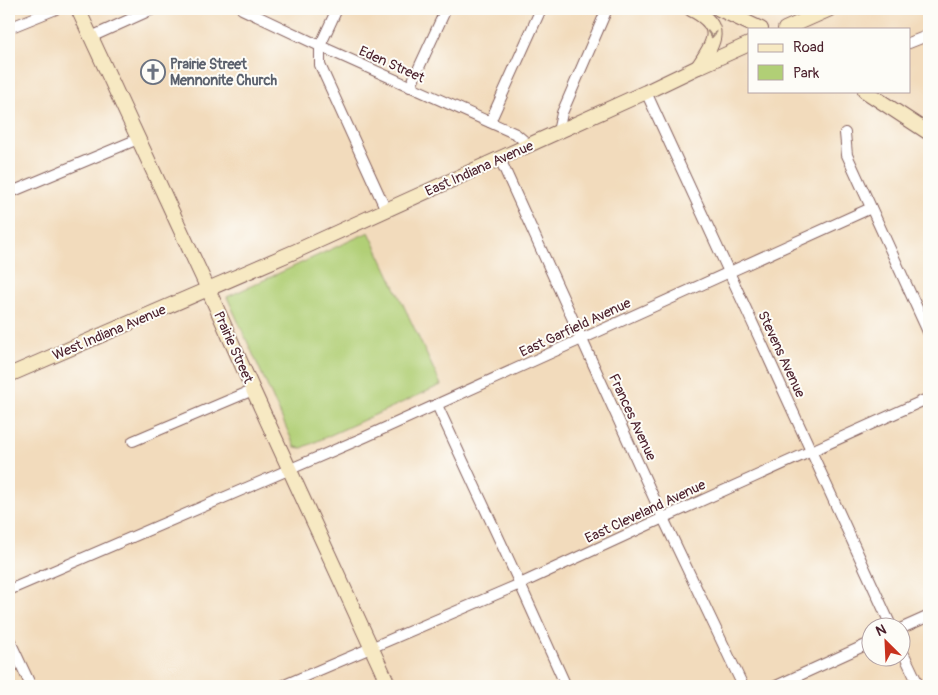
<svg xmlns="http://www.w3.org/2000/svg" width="938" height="695" font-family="Pangolin,sans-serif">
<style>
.green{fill:#b1cf76;stroke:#7e7750}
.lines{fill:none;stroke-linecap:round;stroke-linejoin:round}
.street-casing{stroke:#85615e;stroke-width:12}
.secondary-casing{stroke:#85615e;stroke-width:16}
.street{stroke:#fff;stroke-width:10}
.secondary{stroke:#f7e9c3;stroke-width:14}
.oneway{stroke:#a08477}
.labels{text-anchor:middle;stroke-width:4;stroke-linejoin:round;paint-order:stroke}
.worship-label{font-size:14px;font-weight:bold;fill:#5b616d;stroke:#fdfcf7;text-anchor:start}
.street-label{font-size:14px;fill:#4a1f2b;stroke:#fdfcf7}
</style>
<rect width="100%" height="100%" fill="#fdfcf7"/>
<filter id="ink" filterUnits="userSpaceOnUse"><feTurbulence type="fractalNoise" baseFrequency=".02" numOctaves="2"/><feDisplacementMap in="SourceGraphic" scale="10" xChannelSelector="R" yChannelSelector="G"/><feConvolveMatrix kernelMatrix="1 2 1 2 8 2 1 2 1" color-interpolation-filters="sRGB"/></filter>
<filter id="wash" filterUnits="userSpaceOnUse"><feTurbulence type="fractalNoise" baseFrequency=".0096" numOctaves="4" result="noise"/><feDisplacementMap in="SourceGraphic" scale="20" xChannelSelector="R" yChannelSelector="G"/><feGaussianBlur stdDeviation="1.12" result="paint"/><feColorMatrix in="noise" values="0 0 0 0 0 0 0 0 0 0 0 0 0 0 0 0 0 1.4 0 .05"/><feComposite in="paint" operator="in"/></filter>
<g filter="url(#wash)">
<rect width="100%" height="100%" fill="#f2dbbc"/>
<polygon class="green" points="369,232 441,385 302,448 295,447 227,297"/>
</g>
<g filter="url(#ink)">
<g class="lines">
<defs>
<g id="street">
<polyline points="242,9 320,46 516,134 529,145"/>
<polyline points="337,9 320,46 320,65 386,210"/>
<polyline points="9,28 56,9"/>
<polyline points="91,37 153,9"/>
<polyline points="909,43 929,35"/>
<polyline points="410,87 446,9"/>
<path d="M 646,92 C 728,271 811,448 892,628"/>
<polyline points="490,122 541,9"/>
<polyline points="558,132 562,113 607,9"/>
<polyline points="845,133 847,155 929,334"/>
<polyline points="500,159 663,518 743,686"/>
<polyline points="9,193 138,139"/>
<polyline points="437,405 520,584 566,686"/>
<polyline points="133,441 253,390"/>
<polyline points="9,590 365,437 871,208"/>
<polyline points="900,629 929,616"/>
<polyline points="9,639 31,686"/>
<polyline points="900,646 919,686"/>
<polyline points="282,686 520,584 663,518 929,398"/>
<polyline points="776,686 870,643"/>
</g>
<g id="secondary">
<polyline points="78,9 208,289 253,390 389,686"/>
<path d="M 691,9 C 725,26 715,41 698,67"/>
<polyline points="719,9 761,29"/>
<polyline points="785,29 830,9"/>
<polyline points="865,91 929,133"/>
<polyline points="9,375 296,251 529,145 646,92 698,67 749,44"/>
</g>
</defs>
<use href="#street" class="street-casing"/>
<use href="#secondary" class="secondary-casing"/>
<use href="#street" class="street"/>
<use href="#secondary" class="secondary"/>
</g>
<defs><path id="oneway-chevron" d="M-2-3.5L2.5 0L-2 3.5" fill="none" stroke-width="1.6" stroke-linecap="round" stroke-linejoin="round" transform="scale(1.25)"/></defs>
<use class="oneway" href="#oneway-chevron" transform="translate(712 34) rotate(93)"/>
</g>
<defs>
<symbol id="church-ring" viewBox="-11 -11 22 22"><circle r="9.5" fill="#fdfcf7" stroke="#6b7280" stroke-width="1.5"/><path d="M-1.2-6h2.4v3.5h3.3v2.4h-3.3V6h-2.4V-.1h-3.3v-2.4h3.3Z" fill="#6b7280"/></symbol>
</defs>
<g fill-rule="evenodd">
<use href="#church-ring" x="139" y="58" width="28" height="28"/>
</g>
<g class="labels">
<g class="worship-label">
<text x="170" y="69">Prairie Street<tspan x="170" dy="16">Mennonite Church</tspan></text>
</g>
<g class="street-label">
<text transform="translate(392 64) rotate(24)" y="5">Eden Street</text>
<text transform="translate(479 168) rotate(-24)" y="5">East Indiana Avenue</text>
<text transform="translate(575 327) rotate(-25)" y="5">East Garfield Avenue</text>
<text transform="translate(109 332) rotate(-23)" y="5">West Indiana Avenue</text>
<text transform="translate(234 347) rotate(66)" y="5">Prairie Street</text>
<text transform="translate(782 354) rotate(65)" y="5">Stevens Avenue</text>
<text transform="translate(633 417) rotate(65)" y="5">Frances Avenue</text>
<text transform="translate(645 511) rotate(-25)" y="5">East Cleveland Avenue</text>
</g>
</g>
<rect width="938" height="695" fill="none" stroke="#fdfcf7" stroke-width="30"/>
<rect x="748" y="28" width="162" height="65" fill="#fdfcf7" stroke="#b5a4a5"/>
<rect x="758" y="44" width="25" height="8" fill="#f7e9c3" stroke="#b5a4a5"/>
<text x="793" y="52" font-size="15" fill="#4a1f2b">Road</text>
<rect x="758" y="65" width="25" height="15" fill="#b1cf76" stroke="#b5a4a5"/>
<text x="793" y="78" font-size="15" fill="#4a1f2b">Park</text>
<g transform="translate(886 642) rotate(336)"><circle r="24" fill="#fdfcf7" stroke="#b5a4a5"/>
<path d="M0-4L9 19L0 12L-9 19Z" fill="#c8321e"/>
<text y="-8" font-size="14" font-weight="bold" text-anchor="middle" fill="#4a1f2b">N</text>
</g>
</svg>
